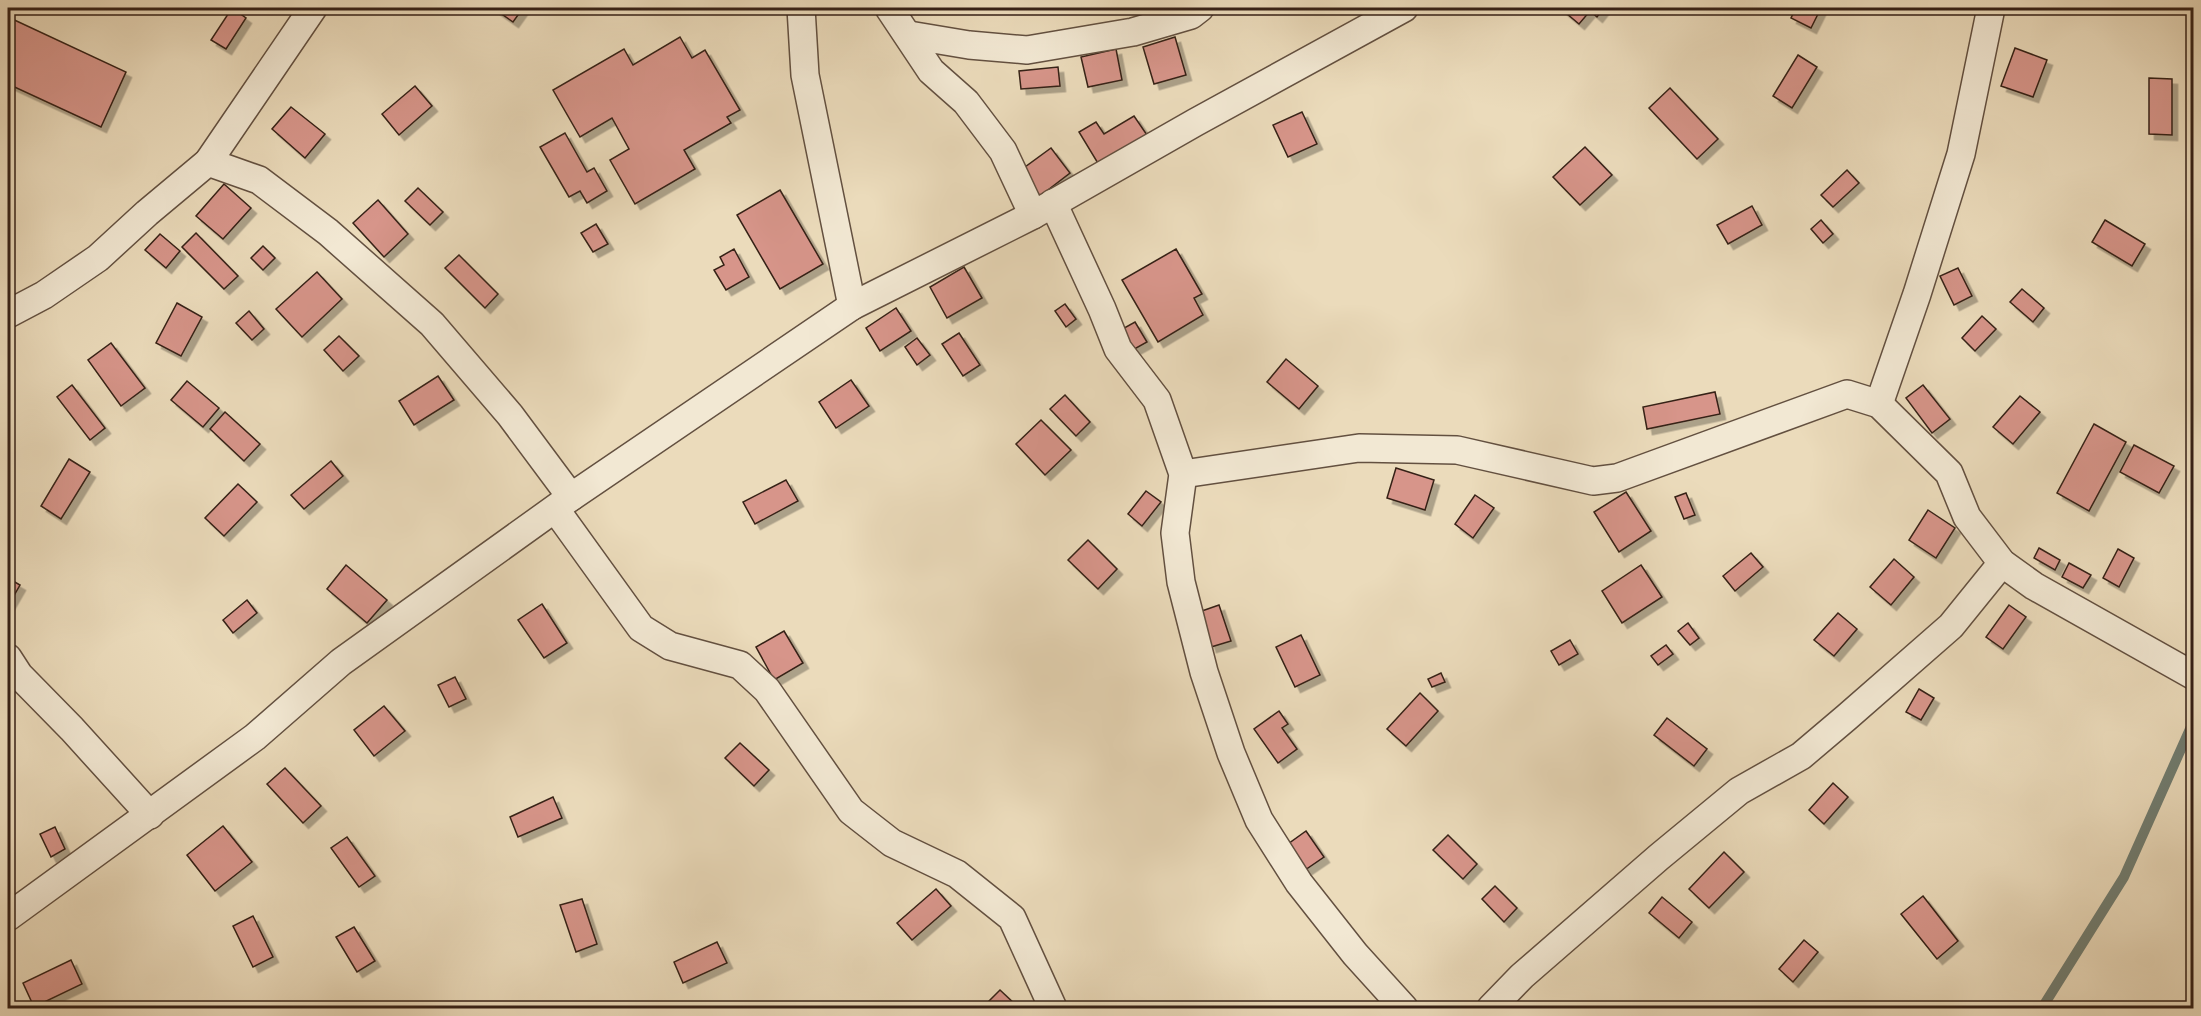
<svg xmlns="http://www.w3.org/2000/svg" width="2201" height="1016" font-family="'IM FELL DW Pica',serif">
<style>
.lines{fill:none;stroke-linecap:round;stroke-linejoin:round}
.stream{stroke:#717d71;stroke-width:10}
.building{fill:#d7958a;stroke:#362117;stroke-width:1.5;filter:url(#shadow)}
.street-casing{stroke:#635040;stroke-width:30}
.street{stroke:#f2e8d3;stroke-width:27}
</style>
<defs>
<filter id="shadow"><feDropShadow dx="5.5" dy="5.5" stdDeviation="0" flood-color="#0004"/></filter>
</defs>
<rect width="100%" height="100%" fill="#ebdbbb"/>
<filter id="stains"><feTurbulence type="fractalNoise" baseFrequency=".00333" numOctaves="4"/><feColorMatrix values="0 0 0 0 .2 0 0 0 0 .09 0 0 0 0 .02 0 0 0 .5 -.17"/></filter>
<radialGradient id="worn" r=".72"><stop offset=".6" stop-color="#630" stop-opacity="0"/><stop offset="1" stop-color="#630" stop-opacity=".3"/></radialGradient>
<g class="lines">
<polyline class="stream" points="2042,1008 2124,877 2194,720"/>
</g>
<g class="building">
<polygon points="232,8 246,18 226,49 211,40"/>
<polygon points="493,8 523,8 513,22"/>
<polygon points="1560,8 1604,8 1597,17 1590,11 1579,24"/>
<polygon points="1796,8 1821,8 1811,28 1791,18"/>
<polygon points="8,17 126,72 101,127 8,84"/>
<polygon points="680,37 692,58 705,50 740,110 727,117 731,123 684,150 695,169 635,204 610,160 629,149 612,118 580,137 553,90 624,49 633,65"/>
<polygon points="1175,37 1186,75 1154,84 1143,47"/>
<polygon points="2015,48 2047,60 2033,97 2001,86"/>
<polygon points="1116,49 1122,80 1088,87 1081,57"/>
<polygon points="1798,55 1817,67 1792,108 1773,96"/>
<polygon points="1058,67 1060,86 1021,89 1019,71"/>
<polygon points="2149,78 2172,79 2172,135 2149,134"/>
<polygon points="415,86 432,106 399,135 382,114"/>
<polygon points="1670,88 1718,139 1697,159 1649,108"/>
<polygon points="291,107 325,134 305,158 272,129"/>
<polygon points="1302,112 1317,144 1288,157 1273,125"/>
<polygon points="1134,116 1147,135 1099,165 1079,132 1096,122 1104,134"/>
<polygon points="565,133 587,172 594,168 607,191 587,203 580,191 569,197 540,147"/>
<polygon points="1585,147 1612,175 1580,205 1553,177"/>
<polygon points="1051,148 1070,173 1040,196 1021,170"/>
<polygon points="1847,170 1859,183 1833,207 1821,195"/>
<polygon points="224,184 251,208 223,239 196,216"/>
<polygon points="418,188 443,212 430,225 405,201"/>
<polygon points="780,190 823,264 780,289 737,215"/>
<polygon points="378,200 408,234 384,257 353,223"/>
<polygon points="1752,206 1762,225 1728,244 1717,225"/>
<polygon points="1821,220 1833,234 1823,243 1811,229"/>
<polygon points="2105,220 2145,244 2132,266 2092,242"/>
<polygon points="596,224 608,244 593,252 581,233"/>
<polygon points="196,233 238,276 224,289 182,247"/>
<polygon points="160,234 180,251 166,268 145,250"/>
<polygon points="263,246 275,258 263,270 251,258"/>
<polygon points="734,249 749,277 726,290 714,270 724,265 720,257"/>
<polygon points="1176,249 1202,294 1194,298 1203,315 1158,342 1122,280"/>
<polygon points="459,255 498,294 485,308 445,268"/>
<polygon points="964,267 982,298 947,318 930,287"/>
<polygon points="1958,268 1972,296 1954,305 1940,276"/>
<polygon points="317,272 342,299 302,337 276,309"/>
<polygon points="2022,289 2044,308 2033,322 2010,302"/>
<polygon points="177,303 202,317 181,356 156,343"/>
<polygon points="1065,304 1076,319 1066,327 1055,311"/>
<polygon points="896,308 911,331 880,351 866,328"/>
<polygon points="249,311 264,329 252,340 236,323"/>
<polygon points="1982,316 1996,329 1975,351 1962,338"/>
<polygon points="1135,322 1147,342 1129,352 1117,332"/>
<polygon points="959,333 980,365 963,376 942,344"/>
<polygon points="339,336 359,356 343,371 324,350"/>
<polygon points="917,338 930,355 917,365 905,347"/>
<polygon points="111,343 145,388 121,406 88,360"/>
<polygon points="1286,359 1318,386 1299,409 1267,382"/>
<polygon points="438,376 454,400 414,425 399,401"/>
<polygon points="851,380 869,406 836,428 819,402"/>
<polygon points="187,381 219,408 203,427 171,400"/>
<polygon points="72,385 105,428 90,440 57,397"/>
<polygon points="1923,385 1950,419 1932,433 1906,398"/>
<polygon points="1715,392 1720,414 1647,429 1643,407"/>
<polygon points="1065,395 1090,422 1076,436 1050,409"/>
<polygon points="2020,396 2040,412 2013,444 1993,427"/>
<polygon points="225,412 260,444 244,461 210,429"/>
<polygon points="1041,420 1071,450 1045,475 1016,444"/>
<polygon points="2094,424 2126,442 2089,511 2057,493"/>
<polygon points="2134,445 2174,466 2159,493 2120,472"/>
<polygon points="69,459 90,472 61,519 41,506"/>
<polygon points="331,461 343,476 304,509 291,495"/>
<polygon points="1396,468 1434,480 1425,510 1387,498"/>
<polygon points="786,480 798,501 755,524 743,502"/>
<polygon points="238,484 257,502 224,536 205,518"/>
<polygon points="1146,491 1161,502 1142,526 1128,514"/>
<polygon points="1626,492 1651,531 1619,552 1594,512"/>
<polygon points="1686,493 1695,515 1684,519 1675,497"/>
<polygon points="1475,495 1494,508 1473,538 1455,524"/>
<polygon points="1928,510 1955,528 1936,558 1909,540"/>
<polygon points="1088,540 1117,569 1098,589 1068,560"/>
<polygon points="2039,548 2060,560 2055,570 2034,558"/>
<polygon points="2118,549 2134,558 2119,587 2103,578"/>
<polygon points="1751,553 1763,567 1735,591 1723,576"/>
<polygon points="1894,559 1914,577 1891,605 1870,587"/>
<polygon points="2069,563 2091,575 2083,588 2062,577"/>
<polygon points="346,565 387,600 367,623 327,589"/>
<polygon points="1641,565 1662,597 1622,623 1602,591"/>
<polygon points="8,578 20,585 8,606"/>
<polygon points="247,600 257,613 233,633 223,620"/>
<polygon points="542,604 567,643 544,658 518,620"/>
<polygon points="1219,605 1231,641 1211,647 1199,612"/>
<polygon points="2009,605 2026,617 2003,649 1986,637"/>
<polygon points="1838,613 1857,629 1834,656 1814,640"/>
<polygon points="1688,623 1699,638 1690,645 1678,631"/>
<polygon points="784,631 803,663 774,680 756,647"/>
<polygon points="1301,635 1320,675 1295,687 1276,647"/>
<polygon points="1570,640 1578,654 1559,665 1551,651"/>
<polygon points="1666,645 1673,654 1658,665 1651,656"/>
<polygon points="1441,673 1445,682 1432,687 1428,679"/>
<polygon points="455,677 466,699 449,707 438,685"/>
<polygon points="1919,689 1934,698 1921,720 1906,712"/>
<polygon points="1420,693 1438,711 1406,746 1387,729"/>
<polygon points="384,706 405,731 374,756 354,730"/>
<polygon points="1279,711 1288,724 1282,728 1297,749 1278,763 1254,729"/>
<polygon points="1667,718 1707,749 1694,766 1654,735"/>
<polygon points="740,743 769,770 754,786 725,758"/>
<polygon points="285,768 321,806 303,823 267,784"/>
<polygon points="1833,783 1848,797 1824,824 1809,810"/>
<polygon points="553,797 562,818 518,837 510,817"/>
<polygon points="223,826 252,862 215,891 187,855"/>
<polygon points="55,827 65,849 51,857 40,834"/>
<polygon points="1306,831 1324,857 1305,870 1288,844"/>
<polygon points="1448,835 1477,864 1463,879 1433,850"/>
<polygon points="347,837 375,876 359,887 331,848"/>
<polygon points="1724,852 1744,872 1709,908 1689,889"/>
<polygon points="1495,886 1517,908 1504,922 1482,899"/>
<polygon points="936,889 951,906 912,940 897,923"/>
<polygon points="1923,896 1958,941 1937,959 1901,914"/>
<polygon points="1662,897 1692,922 1679,938 1649,913"/>
<polygon points="582,899 597,944 576,952 560,905"/>
<polygon points="253,916 273,957 253,967 233,926"/>
<polygon points="354,927 375,961 357,972 336,937"/>
<polygon points="1804,940 1818,952 1793,982 1779,969"/>
<polygon points="717,942 727,963 683,983 674,962"/>
<polygon points="71,960 82,984 34,1007 23,983"/>
<polygon points="1000,990 1019,1008 982,1008"/>
</g>
<g class="lines">
<defs>
<g id="street">
<polyline points="801,8 805,75 852,306"/>
<polyline points="889,8 931,71 966,102 1003,151 1033,215"/>
<polyline points="909,35 969,45 1027,50 1133,32 1191,15 1200,8"/>
<polyline points="208,162 259,180 328,232 432,324 510,415 571,497"/>
<polyline points="1053,203 1102,309 1118,349 1157,400 1183,474 1175,533 1181,582 1204,672 1231,753 1259,820 1299,883 1355,954 1404,1008"/>
<polyline points="8,314 44,295 98,258 147,213 208,162 313,8"/>
<polyline points="1879,404 1917,294 1961,154 1991,8"/>
<polyline points="1183,474 1359,448 1457,450 1593,481 1617,478 1847,394 1879,404 1949,473 1967,517 2002,563 2034,586 2194,676"/>
<polyline points="556,510 641,628 670,646 740,665 767,690 851,811 892,843 957,874 1012,918 1053,1008"/>
<polyline points="8,658 19,675 72,729 150,815"/>
<polyline points="8,917 255,737 341,662 571,497 852,306 1033,215 1196,122 1404,8"/>
<polyline points="1491,1008 1522,976 1659,857 1739,791 1801,756 1847,717 1951,626 2002,563"/>
</g>
</defs>
<use href="#street" class="street-casing"/>
<use href="#street" class="street"/>
</g>
<rect width="2201" height="1016" fill="none" stroke="#ebdbbb" stroke-width="30"/>
<rect x="9" y="9" width="2183" height="998" fill="none" stroke="#362117" stroke-width="3"/>
<rect x="15" y="15" width="2171" height="986" fill="none" stroke="#362117" stroke-width="1.5"/>
<rect width="100%" height="100%" filter="url(#stains)"/>
<rect width="100%" height="100%" fill="url(#worn)"/>
</svg>
